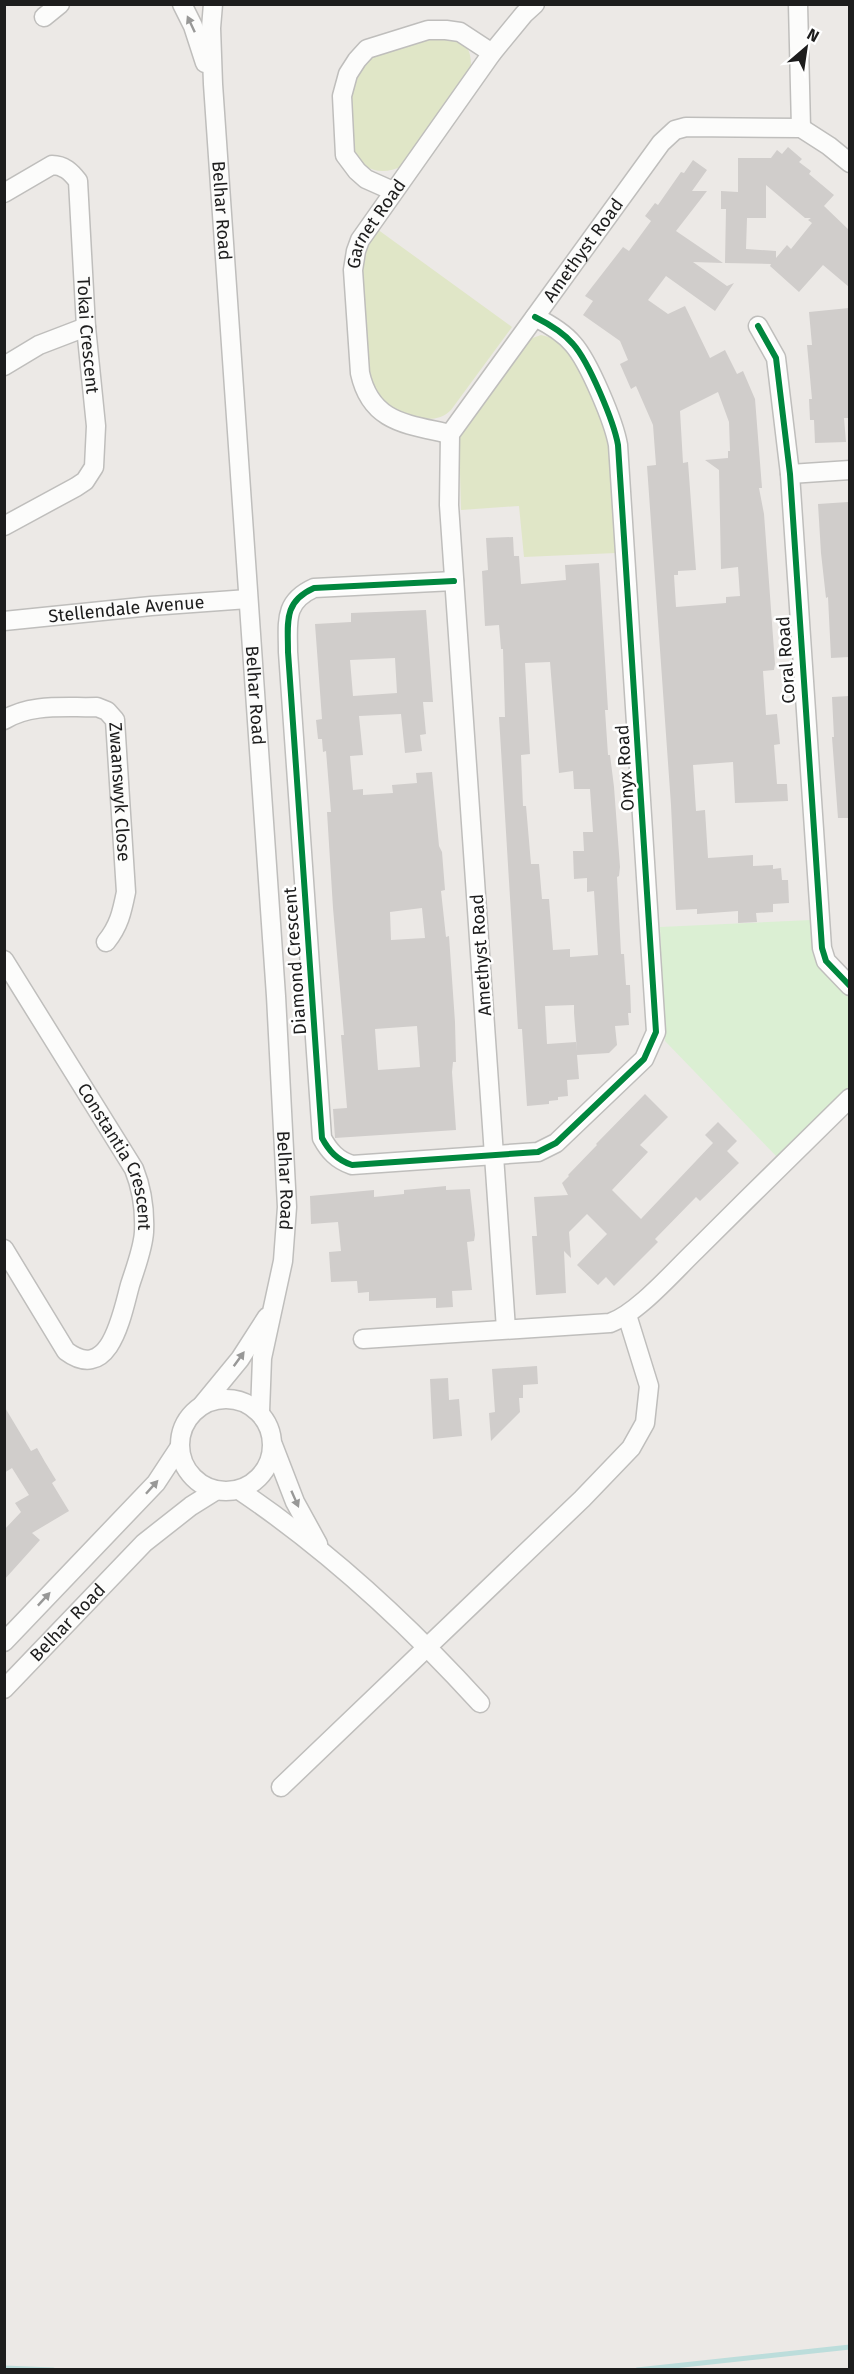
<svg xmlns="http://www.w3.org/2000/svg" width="854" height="2374" font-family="'Fira Sans',sans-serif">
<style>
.grass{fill:#e0e6c7}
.park{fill:#dbefd3}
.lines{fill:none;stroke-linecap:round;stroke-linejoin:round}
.stream{stroke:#bcdddb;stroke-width:5}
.building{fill:#d0cdcb;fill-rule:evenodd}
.minor-casing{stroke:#bfbebc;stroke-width:21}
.minor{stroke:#fcfcfb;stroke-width:18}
.cycleway-casing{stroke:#fff;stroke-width:10}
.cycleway{stroke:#00873e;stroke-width:6}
.oneway{fill:#989897}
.labels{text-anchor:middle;stroke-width:5;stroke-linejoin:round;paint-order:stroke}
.street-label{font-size:18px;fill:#1d1d1d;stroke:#fff}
</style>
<rect width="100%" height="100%" fill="#ece9e6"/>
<g class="grass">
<path d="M 442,35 C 462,42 472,44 471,68 L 402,166 C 381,177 360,170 352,147 L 348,92 L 355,75 L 370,57 Z"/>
<path d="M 377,229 L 512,327 L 451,410 C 433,428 407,414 385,408 L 369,384 L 362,259 L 363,253 Z"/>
<polygon points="541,335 557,339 570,349 602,417 610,445 616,553 524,557 519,506 461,510 459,435 527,340"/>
</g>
<path class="park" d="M 811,920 C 813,964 820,968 849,998 L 849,1088 L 778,1158 L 665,1041 L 660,927 Z"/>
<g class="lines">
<g class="stream">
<polyline points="4,2368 53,2370"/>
<polyline points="637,2370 850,2347"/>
</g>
</g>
<g class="building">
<path d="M 788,147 L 802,159 L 799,162 L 811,171 L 809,174 L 834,195 L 824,206 L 849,230 L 849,287 L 823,265 L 799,292 L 770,266 L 771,264 L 725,263 L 726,209 L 721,209 L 721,191 L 738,192 L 738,158 L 771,158 L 777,150 L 782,154 ZM 766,185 L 805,218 L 811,218 L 808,220 L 812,223 L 791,249 L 787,245 L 776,258 L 776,251 L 746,249 L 747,218 L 766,218 Z"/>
<path d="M 693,160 L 707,170 L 692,191 L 707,191 L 676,231 L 723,263 L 693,262 L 727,286 L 734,283 L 715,311 L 666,276 L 648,300 L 668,314 L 685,306 L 710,358 L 725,350 L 737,374 L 743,371 L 755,399 L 762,488 L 759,488 L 764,514 L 775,664 L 774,670 L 763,671 L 766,715 L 777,714 L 780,744 L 774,745 L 777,784 L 787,784 L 788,801 L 735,803 L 733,762 L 693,765 L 696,811 L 705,810 L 708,858 L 753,855 L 753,866 L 773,865 L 773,869 L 781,868 L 782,880 L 788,880 L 789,903 L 773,904 L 773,912 L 756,913 L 757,922 L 738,923 L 738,911 L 697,914 L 697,909 L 676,910 L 671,805 L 647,466 L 656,465 L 653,425 L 636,386 L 631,389 L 620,364 L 628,360 L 620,341 L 583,315 L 593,301 L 585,296 L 623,247 L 629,251 L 651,221 L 645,216 L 655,203 L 658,205 L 681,172 L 684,173 ZM 718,392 L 729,422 L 730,451 L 728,451 L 728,458 L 705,460 L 719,470 L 721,569 L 738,567 L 740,596 L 726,597 L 726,603 L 676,607 L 674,575 L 678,575 L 678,571 L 696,570 L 688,462 L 683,463 L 680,411 Z"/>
<polygon points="849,308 849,418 844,418 846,442 815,443 814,420 810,420 809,399 812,399 807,345 812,345 809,312"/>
<polygon points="848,502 849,657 831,658 828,597 826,598 821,553 818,504"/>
<path d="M 513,537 L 514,556 L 519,556 L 521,584 L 566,580 L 565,565 L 599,563 L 608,710 L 605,710 L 608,755 L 610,755 L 614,787 L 620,867 L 619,876 L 617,877 L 621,954 L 624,954 L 626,985 L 630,985 L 631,1013 L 628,1013 L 629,1025 L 615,1026 L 617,1045 L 609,1053 L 577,1055 L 579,1079 L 567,1080 L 568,1096 L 558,1097 L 558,1100 L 549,1101 L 549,1104 L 527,1106 L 522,1029 L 518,1029 L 499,717 L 505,717 L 503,649 L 501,649 L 499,625 L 485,626 L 482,571 L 488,570 L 486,538 ZM 550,662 L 559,773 L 573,771 L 574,789 L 590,789 L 593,832 L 583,832 L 584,851 L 573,851 L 574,879 L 587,878 L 587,892 L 594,891 L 598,955 L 570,957 L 570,949 L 553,950 L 549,899 L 542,899 L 539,864 L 531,864 L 526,806 L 523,806 L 521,755 L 530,754 L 525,663 ZM 574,1005 L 574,1013 L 577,1052 L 576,1042 L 547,1044 L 545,1006 Z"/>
<path d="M 426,610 L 433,702 L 423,702 L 426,734 L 420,735 L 422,751 L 405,753 L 401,714 L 359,716 L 363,755 L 350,756 L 353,790 L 363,789 L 363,795 L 393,793 L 392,785 L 417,783 L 416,773 L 432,772 L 439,846 L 442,852 L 445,890 L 441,891 L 446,937 L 449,936 L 455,1022 L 456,1062 L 453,1062 L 452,1072 L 456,1130 L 335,1138 L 333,1109 L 347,1108 L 341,1035 L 344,1035 L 333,908 L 327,812 L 331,812 L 326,751 L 323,752 L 322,739 L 318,739 L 316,720 L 322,719 L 315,624 L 351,622 L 351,613 ZM 395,658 L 397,693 L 353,696 L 350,660 ZM 422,908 L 425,938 L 391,940 L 390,912 ZM 417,1026 L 420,1067 L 378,1070 L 375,1029 Z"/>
<polygon points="849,696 849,818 838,818 832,737 834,737 832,697"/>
<polygon points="645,1094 668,1117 640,1145 648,1152 612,1190 641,1219 713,1143 705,1135 718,1122 737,1141 727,1151 739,1163 700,1201 696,1197 655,1239 658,1242 614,1286 606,1277 598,1285 577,1265 607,1234 587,1214 569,1232 571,1258 564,1251 566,1293 536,1295 532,1236 537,1236 534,1197 568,1195 562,1183 569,1176 568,1175 597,1145 596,1144"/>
<polygon points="446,1186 446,1190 470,1189 475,1235 474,1241 467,1242 472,1290 452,1291 453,1307 436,1308 436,1298 369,1301 369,1292 358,1293 357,1281 331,1282 329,1252 341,1251 338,1222 311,1224 310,1196 374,1190 374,1197 404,1194 404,1190"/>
<polygon points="537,1366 538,1384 523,1385 523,1398 519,1398 520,1412 491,1441 489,1413 495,1412 492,1369"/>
<polygon points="448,1378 449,1400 459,1399 462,1436 433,1439 430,1379"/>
<polygon points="4,1406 31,1451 37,1448 45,1462 56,1480 52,1483 69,1511 32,1533 40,1540 4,1580 4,1530 21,1512 15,1503 29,1495 12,1468 4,1473"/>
</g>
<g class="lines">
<defs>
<g id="minor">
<polyline points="182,4 193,26 205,63"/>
<path id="s1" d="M 213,4 L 211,28 L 213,84 L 276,996 L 287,1207 L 283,1261 L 262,1358 L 260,1412"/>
<polyline points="798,4 801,128"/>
<polyline points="44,17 60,4"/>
<polyline points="393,191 366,179 357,171 345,155 342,96 348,74 357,60 367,49 428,30 446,30 460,32 492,53"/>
<path id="s2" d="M 4,193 L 52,165 C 64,165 71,172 78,181 L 86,327 L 96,426 L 94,467 L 85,481 L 76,487 L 4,526"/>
<polyline points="758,326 776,358 790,474 822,948 826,961 850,986"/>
<polyline points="4,366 39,345 86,327"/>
<path id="s3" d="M 450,434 C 407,424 371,423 360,373 L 353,270 L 356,251 L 360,240 L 492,53 L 524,14 L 535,4"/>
<polyline points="790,474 850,470"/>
<path d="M 454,581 L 314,588 C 283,602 288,622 288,652 L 322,1138 C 329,1151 337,1160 352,1165 L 538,1152 L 556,1143 L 644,1059 L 656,1032 L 618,445 C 614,422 589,362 573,344 C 563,332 549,324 535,317"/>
<path id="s4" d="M 4,621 L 151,606 L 248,599"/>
<path id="s5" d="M 4,720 C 31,703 66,708 97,707 L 107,711 L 115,720 L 126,892 C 122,912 119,926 106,942"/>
<path id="s6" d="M 4,960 L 134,1169 C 142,1189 145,1210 144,1232 C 143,1249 135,1269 130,1285 C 122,1314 110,1384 66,1351 L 4,1249"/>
<path id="s7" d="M 506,1329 L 449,505 L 450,434 L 661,143 L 675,130 L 686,127 L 801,128 L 829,146 L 850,163"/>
<path d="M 363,1339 L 610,1323 C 638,1313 674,1271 696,1250 C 747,1199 798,1149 850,1098"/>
<circle cx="226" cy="1445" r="46"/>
<polyline points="203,1404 240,1359 267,1317"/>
<polyline points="273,1445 295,1502 318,1544"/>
<path d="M 239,1490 C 328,1550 408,1624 480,1703"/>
<polyline points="4,1642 156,1483 179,1448"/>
<path id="s8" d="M 4,1689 L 144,1543 L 191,1506 L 215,1491"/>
<polyline points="281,1787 582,1499 631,1448 645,1423 649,1386 627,1315"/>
</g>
</defs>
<use href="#minor" class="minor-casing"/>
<use href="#minor" class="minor"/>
<defs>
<g id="cycleway">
<polyline points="758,326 776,358 790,474 822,948 826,961 850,986"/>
<path d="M 454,581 L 314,588 C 283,602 288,622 288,652 L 322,1138 C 329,1151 337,1160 352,1165 L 538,1152 L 556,1143 L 644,1059 L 656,1032 L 618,445 C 614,422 589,362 573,344 C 563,332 549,324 535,317"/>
</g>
</defs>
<use href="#cycleway" class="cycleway-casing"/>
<use href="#cycleway" class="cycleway"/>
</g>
<defs><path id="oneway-solid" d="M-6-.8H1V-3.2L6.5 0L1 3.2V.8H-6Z" transform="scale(1.5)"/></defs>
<g class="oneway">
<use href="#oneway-solid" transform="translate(191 24) rotate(-115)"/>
<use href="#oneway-solid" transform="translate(239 1359) rotate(-54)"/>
<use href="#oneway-solid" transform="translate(152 1487) rotate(-48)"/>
<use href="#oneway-solid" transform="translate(295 1499) rotate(66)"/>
<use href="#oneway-solid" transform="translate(44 1599) rotate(-47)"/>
</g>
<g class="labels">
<g class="street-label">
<text dy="6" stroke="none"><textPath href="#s1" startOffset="207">Belhar Road</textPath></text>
<text dy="6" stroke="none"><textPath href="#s3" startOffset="273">Garnet Road</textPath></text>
<text dy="6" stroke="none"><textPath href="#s7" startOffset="1124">Amethyst Road</textPath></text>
<text dy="6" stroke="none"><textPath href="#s2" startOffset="242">Tokai Crescent</textPath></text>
<text dy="6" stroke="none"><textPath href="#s4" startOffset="123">Stellendale Avenue</textPath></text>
<text transform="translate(786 660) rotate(-94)" y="6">Coral Road</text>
<text dy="6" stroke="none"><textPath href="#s1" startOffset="693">Belhar Road</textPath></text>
<text transform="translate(625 768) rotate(-94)" y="6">Onyx Road</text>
<text dy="6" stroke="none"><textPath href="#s5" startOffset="190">Zwaanswyk Close</textPath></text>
<text transform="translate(481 955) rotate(-94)" y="6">Amethyst Road</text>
<text transform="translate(295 961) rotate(-94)" y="6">Diamond Crescent</text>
<text dy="6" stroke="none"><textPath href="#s6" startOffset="228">Constantia Crescent</textPath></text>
<text dy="6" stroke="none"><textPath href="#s1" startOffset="1179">Belhar Road</textPath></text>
<text dy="6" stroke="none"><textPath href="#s8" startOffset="92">Belhar Road</textPath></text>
</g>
</g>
<rect width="854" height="2374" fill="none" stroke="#1d1d1d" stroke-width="12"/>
<g transform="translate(806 48) rotate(29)" stroke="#ffffff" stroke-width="4.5" paint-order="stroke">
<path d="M0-4.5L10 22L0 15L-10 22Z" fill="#1d1d1d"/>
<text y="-9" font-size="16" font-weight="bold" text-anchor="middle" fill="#1d1d1d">N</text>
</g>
</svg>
